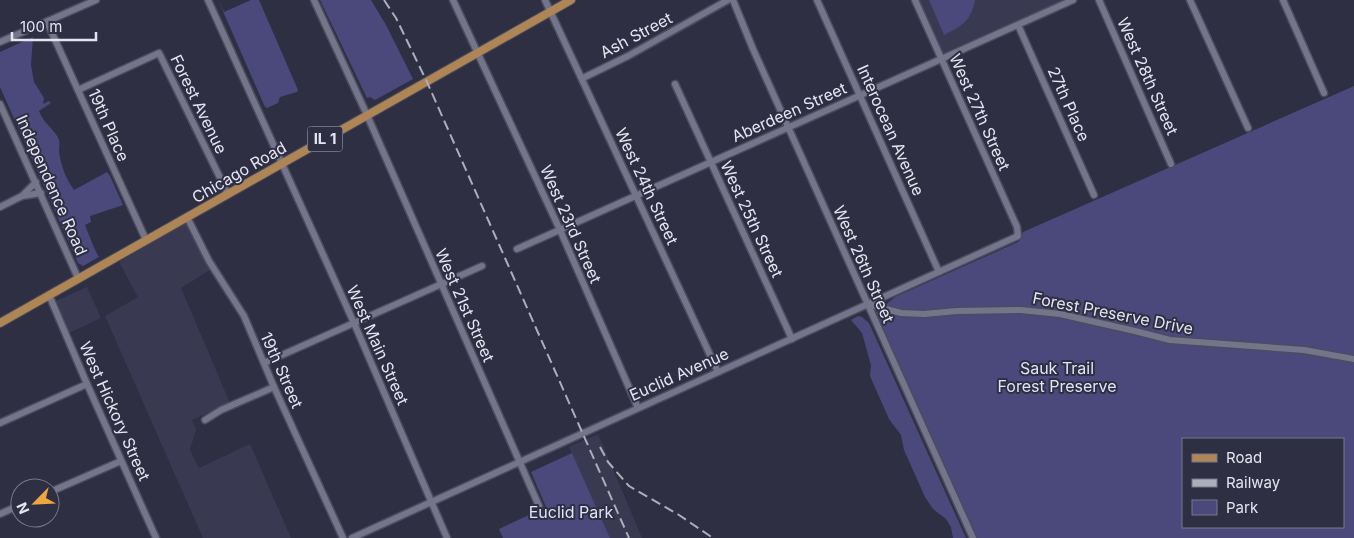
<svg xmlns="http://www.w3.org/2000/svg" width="1354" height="538" font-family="Inter,sans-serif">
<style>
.built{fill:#3a3952}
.green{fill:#4b487c;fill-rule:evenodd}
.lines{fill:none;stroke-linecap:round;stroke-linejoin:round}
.minor-casing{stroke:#4d4c5d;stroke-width:9}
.major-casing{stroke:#4d4c5d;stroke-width:10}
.minor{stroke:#74748b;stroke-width:6}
.major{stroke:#ae8554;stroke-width:8}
.rail{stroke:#adadbc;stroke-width:2;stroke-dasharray:10 5;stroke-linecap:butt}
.labels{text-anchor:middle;stroke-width:4;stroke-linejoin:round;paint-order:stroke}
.shield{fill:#2f2f43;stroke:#aeaebe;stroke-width:1}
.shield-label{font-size:15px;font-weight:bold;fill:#e5e5f2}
.street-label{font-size:16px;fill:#e5e5f2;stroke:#2f2f43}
.park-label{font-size:16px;fill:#e2e2f9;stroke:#2f2f43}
</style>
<rect width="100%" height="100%" fill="#2f2f43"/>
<g class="built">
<polygon points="918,0 1065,0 943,55"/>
<polygon points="185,223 210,270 181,288 230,403 192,420 196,429 190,450 199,468 250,444 291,538 203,538 105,316 138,297 119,262"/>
<polygon points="87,287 101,318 69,333 56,301"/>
<polygon points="598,434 642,538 610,538 569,447"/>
</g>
<g class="green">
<polygon points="218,0 224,12 251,0 259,0 298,90 297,92 280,97 278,103 267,108 265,107"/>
<polygon points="320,0 371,0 386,25 413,79 375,100 370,97 367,98"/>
<path d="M 929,0 L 975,0 C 971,21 962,26 944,35 Z"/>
<path d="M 33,37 L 31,65 L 34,82 L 44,98 L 43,104 L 49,101 L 51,103 L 39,111 C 43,123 57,132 59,140 C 60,144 59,149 59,152 C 61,166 66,179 74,190 L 107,172 L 110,176 L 123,205 L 90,216 L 91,222 L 85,225 L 95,250 L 99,257 L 83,266 L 78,263 L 0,87 L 0,52 Z"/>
<path d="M 1354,86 L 1354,538 L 976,538 L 876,314 L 877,312 L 895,297 L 1018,242 L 1021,239 L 1023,232 ZM 1183,439 L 1343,439 L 1343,527 L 1183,527 Z"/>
<polygon points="858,316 862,317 869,323 966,538 953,538 951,527 946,519 933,509 925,497 904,450 901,435 889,419 870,376 871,365 862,333 851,320"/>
<polygon points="572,453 610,538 503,538 499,529 546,507 531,472"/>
</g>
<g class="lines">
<defs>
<g id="minor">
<polyline points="208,0 354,323 447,538"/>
<polyline points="314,0 367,115 539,506"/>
<polyline points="453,0 560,230 638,408"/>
<polyline points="545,0 718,372"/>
<polyline points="733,0 753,49 973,538"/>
<polyline points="817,0 939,272"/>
<polyline points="1099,0 1171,164"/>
<polyline points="1190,0 1248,128"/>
<polyline points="1283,0 1324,93"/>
<polyline points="47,22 146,240"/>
<polyline points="1018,25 1094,195"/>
<polyline points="0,42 96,0"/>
<polyline points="583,78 628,56 728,0"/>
<polyline points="675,84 792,339"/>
<polyline points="78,90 159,53 228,194"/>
<polyline points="0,104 78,278"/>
<polyline points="22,196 41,193"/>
<polyline points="0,207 22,196 36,182"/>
<polyline points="187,217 209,261 244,316 274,387 343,538"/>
<polyline points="517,249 1073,0"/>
<polyline points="49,295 87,384 156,538"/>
<polyline points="867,304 901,313 924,314 957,311 1021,310 1060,314 1135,331 1170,340 1304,350 1354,359"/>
<polyline points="264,363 482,266"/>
<polyline points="205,420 221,410 274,387"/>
<polyline points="0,423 87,384"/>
<polyline points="50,492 121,461"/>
<polyline points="0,514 20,505"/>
<polyline points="352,538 1018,236 1017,227 915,0"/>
</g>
<polyline id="major" points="0,323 571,0"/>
</defs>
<use href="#minor" class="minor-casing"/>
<use href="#major" class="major-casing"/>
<use href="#minor" class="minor"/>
<use href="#major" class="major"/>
<g class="rail">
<polyline points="384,0 396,18 427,82 629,538"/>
<polyline points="600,447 608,462 629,486 679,515 713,538"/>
</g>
</g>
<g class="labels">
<rect class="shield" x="307.5" y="126.5" width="35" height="25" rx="4"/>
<g class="shield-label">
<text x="325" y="144">IL 1</text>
</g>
<g class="street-label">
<text transform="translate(636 35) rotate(-28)" y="6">Ash Street</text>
<text transform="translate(1148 76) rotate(66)" y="6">West 28th Street</text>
<text transform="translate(199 104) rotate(64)" y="6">Forest Avenue</text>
<text transform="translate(1069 104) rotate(66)" y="6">27th Place</text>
<text transform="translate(789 112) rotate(-24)" y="6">Aberdeen Street</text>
<text transform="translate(980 112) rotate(66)" y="6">West 27th Street</text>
<text transform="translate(109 125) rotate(66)" y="6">19th Place</text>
<text transform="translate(891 130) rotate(66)" y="6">Interocean Avenue</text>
<text transform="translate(239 172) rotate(-30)" y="6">Chicago Road</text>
<text transform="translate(52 185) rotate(66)" y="6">Independence Road</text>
<text transform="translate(647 186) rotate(65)" y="6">West 24th Street</text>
<text transform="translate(752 219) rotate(65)" y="6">West 25th Street</text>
<text transform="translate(571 224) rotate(66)" y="6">West 23rd Street</text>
<text transform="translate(864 264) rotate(66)" y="6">West 26th Street</text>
<text transform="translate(465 305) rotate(66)" y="6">West 21st Street</text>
<text transform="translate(1113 313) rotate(11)" y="6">Forest Preserve Drive</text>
<text transform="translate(378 345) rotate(66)" y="6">West Main Street</text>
<text transform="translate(282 370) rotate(66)" y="6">19th Street</text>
<text transform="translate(679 374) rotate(-24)" y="6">Euclid Avenue</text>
<text transform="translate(115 411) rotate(66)" y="6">West Hickory Street</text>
</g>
<g class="park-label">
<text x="1057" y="374">Sauk Trail<tspan x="1057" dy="18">Forest Preserve</tspan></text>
<text x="571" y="518">Euclid Park</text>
</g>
</g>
<rect x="1182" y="438" width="162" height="90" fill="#2f2f43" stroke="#787889"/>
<rect x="1192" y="454" width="25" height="8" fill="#ae8554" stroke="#787889"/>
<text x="1226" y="463" font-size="15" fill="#e5e5f2">Road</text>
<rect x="1192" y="479" width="25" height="8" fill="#adadbc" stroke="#787889"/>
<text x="1226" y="488" font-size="15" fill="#e5e5f2">Railway</text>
<rect x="1192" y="500" width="25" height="15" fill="#4b487c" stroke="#787889"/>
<text x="1226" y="513" font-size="15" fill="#e5e5f2">Park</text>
<g transform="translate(35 503) rotate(246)"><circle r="24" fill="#2f2f43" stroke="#787889"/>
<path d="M0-4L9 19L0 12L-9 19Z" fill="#f0a63f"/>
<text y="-8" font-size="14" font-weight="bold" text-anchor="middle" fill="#e5e5f2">N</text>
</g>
<path d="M12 32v8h84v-8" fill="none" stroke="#e5e5f2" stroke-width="2.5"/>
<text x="20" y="32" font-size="15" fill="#e5e5f2" stroke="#2f2f43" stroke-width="4" paint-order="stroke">100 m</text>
</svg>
